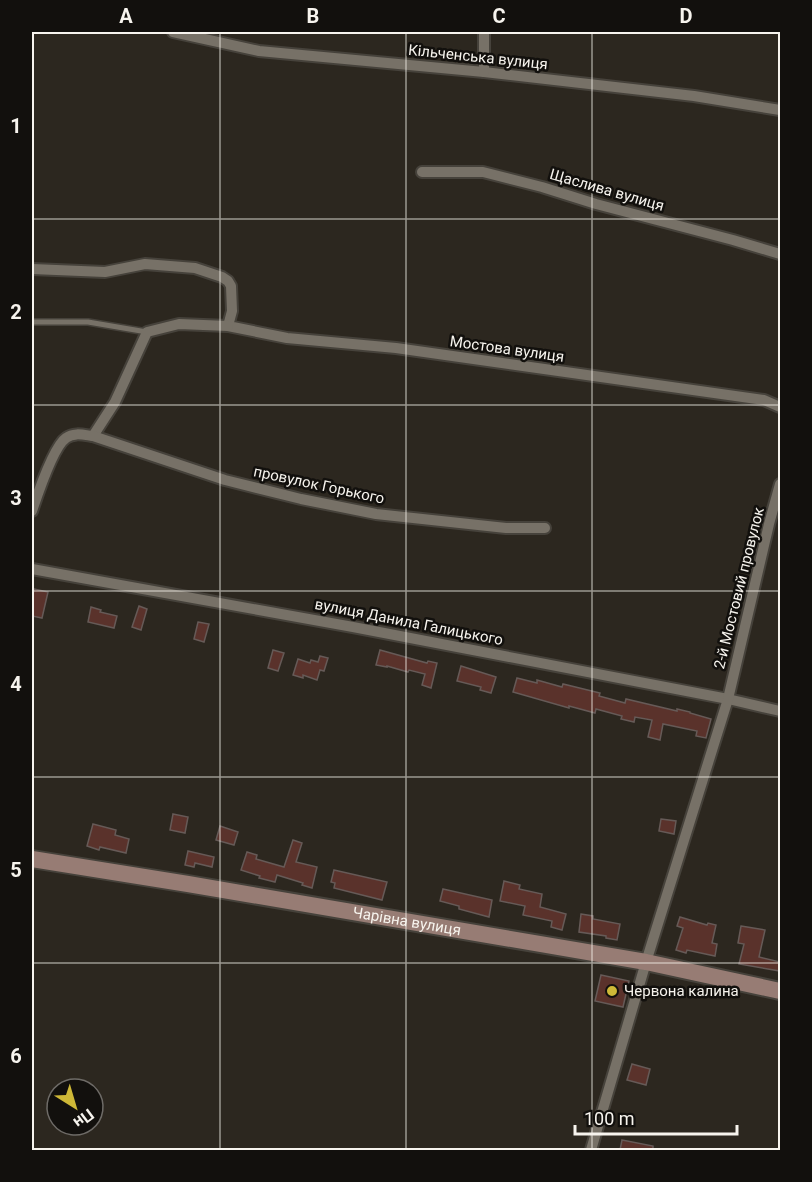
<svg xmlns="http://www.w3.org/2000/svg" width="812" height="1182" font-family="Roboto,sans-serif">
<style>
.building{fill:#5a322b;stroke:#665a57;stroke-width:1.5}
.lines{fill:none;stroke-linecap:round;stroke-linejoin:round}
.lane-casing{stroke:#46423b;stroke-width:8}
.street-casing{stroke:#46423b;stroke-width:14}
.secondary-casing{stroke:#46423b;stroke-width:20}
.lane{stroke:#777167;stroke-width:5}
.street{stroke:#777167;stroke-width:10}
.secondary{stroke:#977c74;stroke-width:16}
.grid{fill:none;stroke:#f7f4ee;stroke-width:1.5;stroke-opacity:0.55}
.poi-dot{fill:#ceb837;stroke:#12100d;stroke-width:2}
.labels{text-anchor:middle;stroke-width:5;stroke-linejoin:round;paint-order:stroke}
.street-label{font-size:15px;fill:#f7f4ee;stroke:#12100d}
.poi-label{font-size:15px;fill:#f7f4ee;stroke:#12100d;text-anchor:start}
.neatline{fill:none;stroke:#f7f4ee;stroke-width:2}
.grid-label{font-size:20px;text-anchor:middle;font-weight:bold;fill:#f7f4ee}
</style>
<rect width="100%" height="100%" fill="#2c271f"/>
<g class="building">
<polygon points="34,589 48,592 42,618 32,616 32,601"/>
<polygon points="139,606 147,609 141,630 132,627"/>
<polygon points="91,607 101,610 100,612 117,616 114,628 88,622"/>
<polygon points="198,622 209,624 204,642 194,639"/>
<polygon points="273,650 284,653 278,671 268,668"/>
<polygon points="380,650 427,663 428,661 437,663 431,688 422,685 425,674 409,670 408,672 387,666 387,667 376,665"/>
<polygon points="320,656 328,658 324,671 320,670 317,680 303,675 303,678 293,675 298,659 310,663 311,660 318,662"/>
<polygon points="461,666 496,677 491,693 480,690 481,687 457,681"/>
<polygon points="517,678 537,683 537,680 562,687 563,684 600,693 599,696 625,703 626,699 677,711 677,709 690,712 690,713 711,719 706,738 696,736 697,731 663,724 660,740 648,737 652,720 635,717 634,722 621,719 622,716 596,709 595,713 569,706 569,708 513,692"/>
<polygon points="173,814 188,817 185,833 170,830"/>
<polygon points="661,819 676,821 674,834 659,831"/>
<polygon points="93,824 116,830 115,835 129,839 126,853 100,847 99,850 87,846"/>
<polygon points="220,826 238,832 234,845 216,840"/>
<polygon points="293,840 302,843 296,862 317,867 312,888 302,885 303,883 277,875 275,882 259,878 260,876 241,870 247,852 257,855 256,859 284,867"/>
<polygon points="188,851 214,857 212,867 195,863 194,867 185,865"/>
<polygon points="334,870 387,882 382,900 334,888 335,883 331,882"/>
<polygon points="504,881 520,885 519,889 542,894 540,907 566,914 562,930 551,927 552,921 523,915 525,906 500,901"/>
<polygon points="443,889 492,900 489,917 459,909 459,906 440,901"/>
<polygon points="581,914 593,916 593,919 620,924 617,940 606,938 606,936 579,932"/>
<polygon points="680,917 707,925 708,923 716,925 712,943 717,944 715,956 687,950 686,953 676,950 683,928 677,926"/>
<polygon points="741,926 765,930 759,957 780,962 780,971 739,964 744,944 738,943"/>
<polygon points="601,975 629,981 623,1007 595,1001"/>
<polygon points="632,1064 650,1069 646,1085 627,1080"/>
<polygon points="622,1140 653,1146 653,1150 620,1150"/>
</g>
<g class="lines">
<defs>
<polyline id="lane" points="32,322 88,322 147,332"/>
<g id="street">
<polyline points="173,32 259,51 484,72 694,96 780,110"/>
<polyline points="484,72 484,32"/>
<polyline points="422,172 483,172 542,187 596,204 733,240 780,254"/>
<polyline points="32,269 105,272 145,264 195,268 222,277 228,281 231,286 232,311 228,326 287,338 396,348 764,400 780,407"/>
<polyline points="93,436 115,402 147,332 179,324 228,326"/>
<path d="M 32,511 C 37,496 54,446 66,438 C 74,432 84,435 93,436 L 225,480 L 301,499 L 376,514 L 506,528 L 545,528"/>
<polyline points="32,569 353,627 728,699 780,711"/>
<polyline points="591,1150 646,962 728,699 769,524 780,484"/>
</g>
<g id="secondary">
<path id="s1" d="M 32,859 L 188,884 L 646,962 L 780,991"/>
</g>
</defs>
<use href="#lane" class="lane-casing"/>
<use href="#street" class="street-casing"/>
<use href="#secondary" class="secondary-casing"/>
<use href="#lane" class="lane"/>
<use href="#street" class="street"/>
<use href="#secondary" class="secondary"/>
</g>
<path class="grid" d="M 220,32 L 220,1150M 406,32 L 406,1150M 592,32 L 592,1150M 32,219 L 780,219M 32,405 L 780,405M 32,591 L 780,591M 32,777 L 780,777M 32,963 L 780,963"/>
<circle class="poi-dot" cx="612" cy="991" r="6"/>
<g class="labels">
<g class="street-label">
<text transform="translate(478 57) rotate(6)" y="5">Кільченська вулиця</text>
<text transform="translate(607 190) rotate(16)" y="5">Щаслива вулиця</text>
<text transform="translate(507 349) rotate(8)" y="5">Мостова вулиця</text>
<text transform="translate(319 485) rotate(12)" y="5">провулок Горького</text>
<text transform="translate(739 588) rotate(-76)" y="5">2-й Мостовий провулок</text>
<text transform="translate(409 622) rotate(11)" y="5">вулиця Данила Галицького</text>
<text dy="5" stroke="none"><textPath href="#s1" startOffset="380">Чарівна вулиця</textPath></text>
</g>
<g class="poi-label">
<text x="624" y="996">Червона калина</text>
</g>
</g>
<rect width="812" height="1182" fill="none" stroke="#12100d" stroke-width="66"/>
<g transform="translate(75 1107) rotate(143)"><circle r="28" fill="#12100d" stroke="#6e6b67" stroke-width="1.5"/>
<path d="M0-4.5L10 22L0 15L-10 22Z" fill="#ceb837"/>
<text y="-9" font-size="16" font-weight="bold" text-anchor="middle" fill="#f7f4ee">Пн</text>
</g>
<path d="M575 1125v9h162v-9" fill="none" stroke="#f7f4ee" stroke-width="3"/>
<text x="584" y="1125" font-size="18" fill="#f7f4ee" stroke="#12100d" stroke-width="4.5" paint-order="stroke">100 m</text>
<rect x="33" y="33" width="746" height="1116" class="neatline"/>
<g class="grid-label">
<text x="126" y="23">A</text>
<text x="313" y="23">B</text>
<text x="499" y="23">C</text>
<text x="686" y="23">D</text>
<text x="16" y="133">1</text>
<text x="16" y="319">2</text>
<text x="16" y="505">3</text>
<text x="16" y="691">4</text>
<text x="16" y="877">5</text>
<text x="16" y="1063">6</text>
</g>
</svg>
